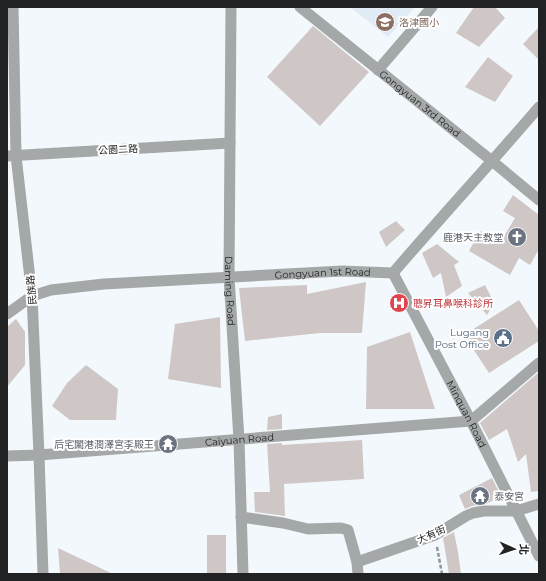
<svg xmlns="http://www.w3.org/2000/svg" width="546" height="581" font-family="Montserrat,'Noto Sans TC',sans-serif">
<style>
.built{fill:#e1ebf6}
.building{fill:#cfc7c6}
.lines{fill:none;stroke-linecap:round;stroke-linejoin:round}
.path{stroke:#919598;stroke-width:2.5;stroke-dasharray:4 2;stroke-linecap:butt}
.pedestrian{stroke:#a5a8a8;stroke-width:11}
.minor{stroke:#a5a8a8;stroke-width:11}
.labels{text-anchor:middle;stroke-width:4;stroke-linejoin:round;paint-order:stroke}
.education-label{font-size:10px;fill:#785e54;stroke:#fff;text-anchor:start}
.street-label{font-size:10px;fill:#202224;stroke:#fff}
.worship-label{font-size:10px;fill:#5b616d;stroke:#fff;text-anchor:end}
.health-label{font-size:10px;fill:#be3a42;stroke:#fff;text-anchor:start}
.service-label{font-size:10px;fill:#4e5e75;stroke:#fff;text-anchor:end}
</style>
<rect width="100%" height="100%" fill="#f3f8fd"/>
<polygon class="built" points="350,7 415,7 388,37"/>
<g class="building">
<polygon points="474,7 495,7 505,18 479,47 456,33"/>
<polygon points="313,26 369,72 320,126 267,77"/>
<polygon points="539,27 539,60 523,44"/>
<polygon points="488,57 513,76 495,102 465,87"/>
<polygon points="513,195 539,215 539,249 530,265 519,258 510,275 469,251 480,231 500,243 515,218 503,211"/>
<polygon points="396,221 405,230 386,247 379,232"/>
<polygon points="437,244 459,262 454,265 462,286 446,297 441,273 433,278 422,253"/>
<polygon points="366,282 362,333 320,333 245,341 239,288 307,285 307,294"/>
<polygon points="485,285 494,303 487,315 468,293"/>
<polygon points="519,300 539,331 539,341 489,373 464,335"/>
<polygon points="220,317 221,388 168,379 175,324"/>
<polygon points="16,319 25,332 25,365 7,387 7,327"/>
<polygon points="410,332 435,409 366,409 367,347"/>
<polygon points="86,365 118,389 116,420 70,420 52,406 67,383"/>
<polygon points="539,372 539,491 531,492 526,454 518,462 507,429 489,440 480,423"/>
<polygon points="282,414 282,429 267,430 268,417"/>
<polygon points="362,440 364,479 284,484 285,516 255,512 254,492 270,492 267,444 282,443 282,445"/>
<polygon points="492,478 501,496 486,504 472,506 465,509 459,495"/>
<polygon points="454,532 458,552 461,574 449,574 443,538 452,533"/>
<rect x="207" y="535" width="19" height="39"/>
<polygon points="58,548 113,574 60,574"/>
</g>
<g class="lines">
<polyline class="path" points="437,547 442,574"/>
<g class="pedestrian">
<polyline points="241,517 283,523 308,529 341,528 348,530 357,562"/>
<polyline points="358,574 357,562 435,535 466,516 473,513 484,511 516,511 539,504"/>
</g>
<g class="minor">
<polyline points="13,7 16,156 32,296 39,455 43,574"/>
<path id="s1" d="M 231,7 L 229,277 L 239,440 L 243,574"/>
<path id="s2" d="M 300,7 L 492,161 L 539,200"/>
<polyline points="378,70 432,7"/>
<polyline points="7,156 230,143"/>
<path id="s3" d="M 393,273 L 471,421 L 539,556"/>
<path id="s4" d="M 7,314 L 32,296 L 51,290 L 104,284 L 342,271 L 393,273 C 441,217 491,163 539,107"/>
<path id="s5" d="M 7,456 L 39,455 L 471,421 L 539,363"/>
</g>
</g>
<defs>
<symbol id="school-disc" viewBox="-11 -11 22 22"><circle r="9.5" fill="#8d6e63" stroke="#fff"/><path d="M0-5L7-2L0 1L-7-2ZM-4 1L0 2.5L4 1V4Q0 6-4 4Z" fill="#fff"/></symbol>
<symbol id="church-disc" viewBox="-11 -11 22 22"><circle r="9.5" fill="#6b7280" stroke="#fff"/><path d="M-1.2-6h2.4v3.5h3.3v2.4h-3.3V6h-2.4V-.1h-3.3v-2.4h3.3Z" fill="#fff"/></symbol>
<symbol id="hospital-disc" viewBox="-11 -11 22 22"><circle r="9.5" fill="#e0444e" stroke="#fff"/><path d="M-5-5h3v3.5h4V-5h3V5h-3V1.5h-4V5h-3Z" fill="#fff"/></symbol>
<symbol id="civic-disc" viewBox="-11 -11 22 22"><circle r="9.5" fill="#5c6f8a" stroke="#fff"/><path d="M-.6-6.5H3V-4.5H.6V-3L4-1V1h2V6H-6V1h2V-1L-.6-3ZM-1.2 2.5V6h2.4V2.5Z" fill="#fff"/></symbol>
<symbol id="temple-disc" viewBox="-11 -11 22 22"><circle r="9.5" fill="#6b7280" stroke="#fff"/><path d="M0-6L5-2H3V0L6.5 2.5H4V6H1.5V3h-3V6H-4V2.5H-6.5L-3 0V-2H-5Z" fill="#fff"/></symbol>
</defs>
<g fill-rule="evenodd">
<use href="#school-disc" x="374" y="11" width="22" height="22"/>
<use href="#church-disc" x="506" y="226" width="22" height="22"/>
<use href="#hospital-disc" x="388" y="292" width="22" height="22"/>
<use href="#civic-disc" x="492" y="327" width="22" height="22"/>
<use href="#temple-disc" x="157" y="433" width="22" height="22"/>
<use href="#temple-disc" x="469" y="485" width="22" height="22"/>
</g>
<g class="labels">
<g class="education-label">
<text x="399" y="26">洛津國小</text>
</g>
<g class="street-label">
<text dy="4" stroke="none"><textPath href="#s2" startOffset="154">Gongyuan 3rd Road</textPath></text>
<text transform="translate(118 149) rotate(-3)" y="4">公園二路</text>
<text dy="4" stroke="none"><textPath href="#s4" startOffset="323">Gongyuan 1st Road</textPath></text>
<text transform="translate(31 290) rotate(-95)" y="4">民族路</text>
<text dy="4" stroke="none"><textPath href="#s1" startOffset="284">Daming Road</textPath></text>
<text dy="4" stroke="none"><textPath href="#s3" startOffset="159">Minquan Road</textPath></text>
<text dy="4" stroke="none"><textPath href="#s5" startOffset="233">Caiyuan Road</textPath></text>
<text transform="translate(431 534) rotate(-24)" y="4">大有街</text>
</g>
<g class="worship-label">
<text x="503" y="241">鹿港天主教堂</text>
<text x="154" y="448">后宅闔港潤澤宮李殿王</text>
<text x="494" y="500" text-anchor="start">泰安宮</text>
</g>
<g class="health-label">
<text x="413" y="307">聰昇耳鼻喉科診所</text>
</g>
<g class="service-label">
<text x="489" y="336">Lugang<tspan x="489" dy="12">Post Office</tspan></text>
</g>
</g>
<rect width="546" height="581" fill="none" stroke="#202224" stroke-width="16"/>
<g transform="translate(514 549) rotate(93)" stroke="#ffffff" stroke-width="3" paint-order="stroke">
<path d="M0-3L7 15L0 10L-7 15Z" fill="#202224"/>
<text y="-6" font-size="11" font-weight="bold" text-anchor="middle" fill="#202224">北</text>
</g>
</svg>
